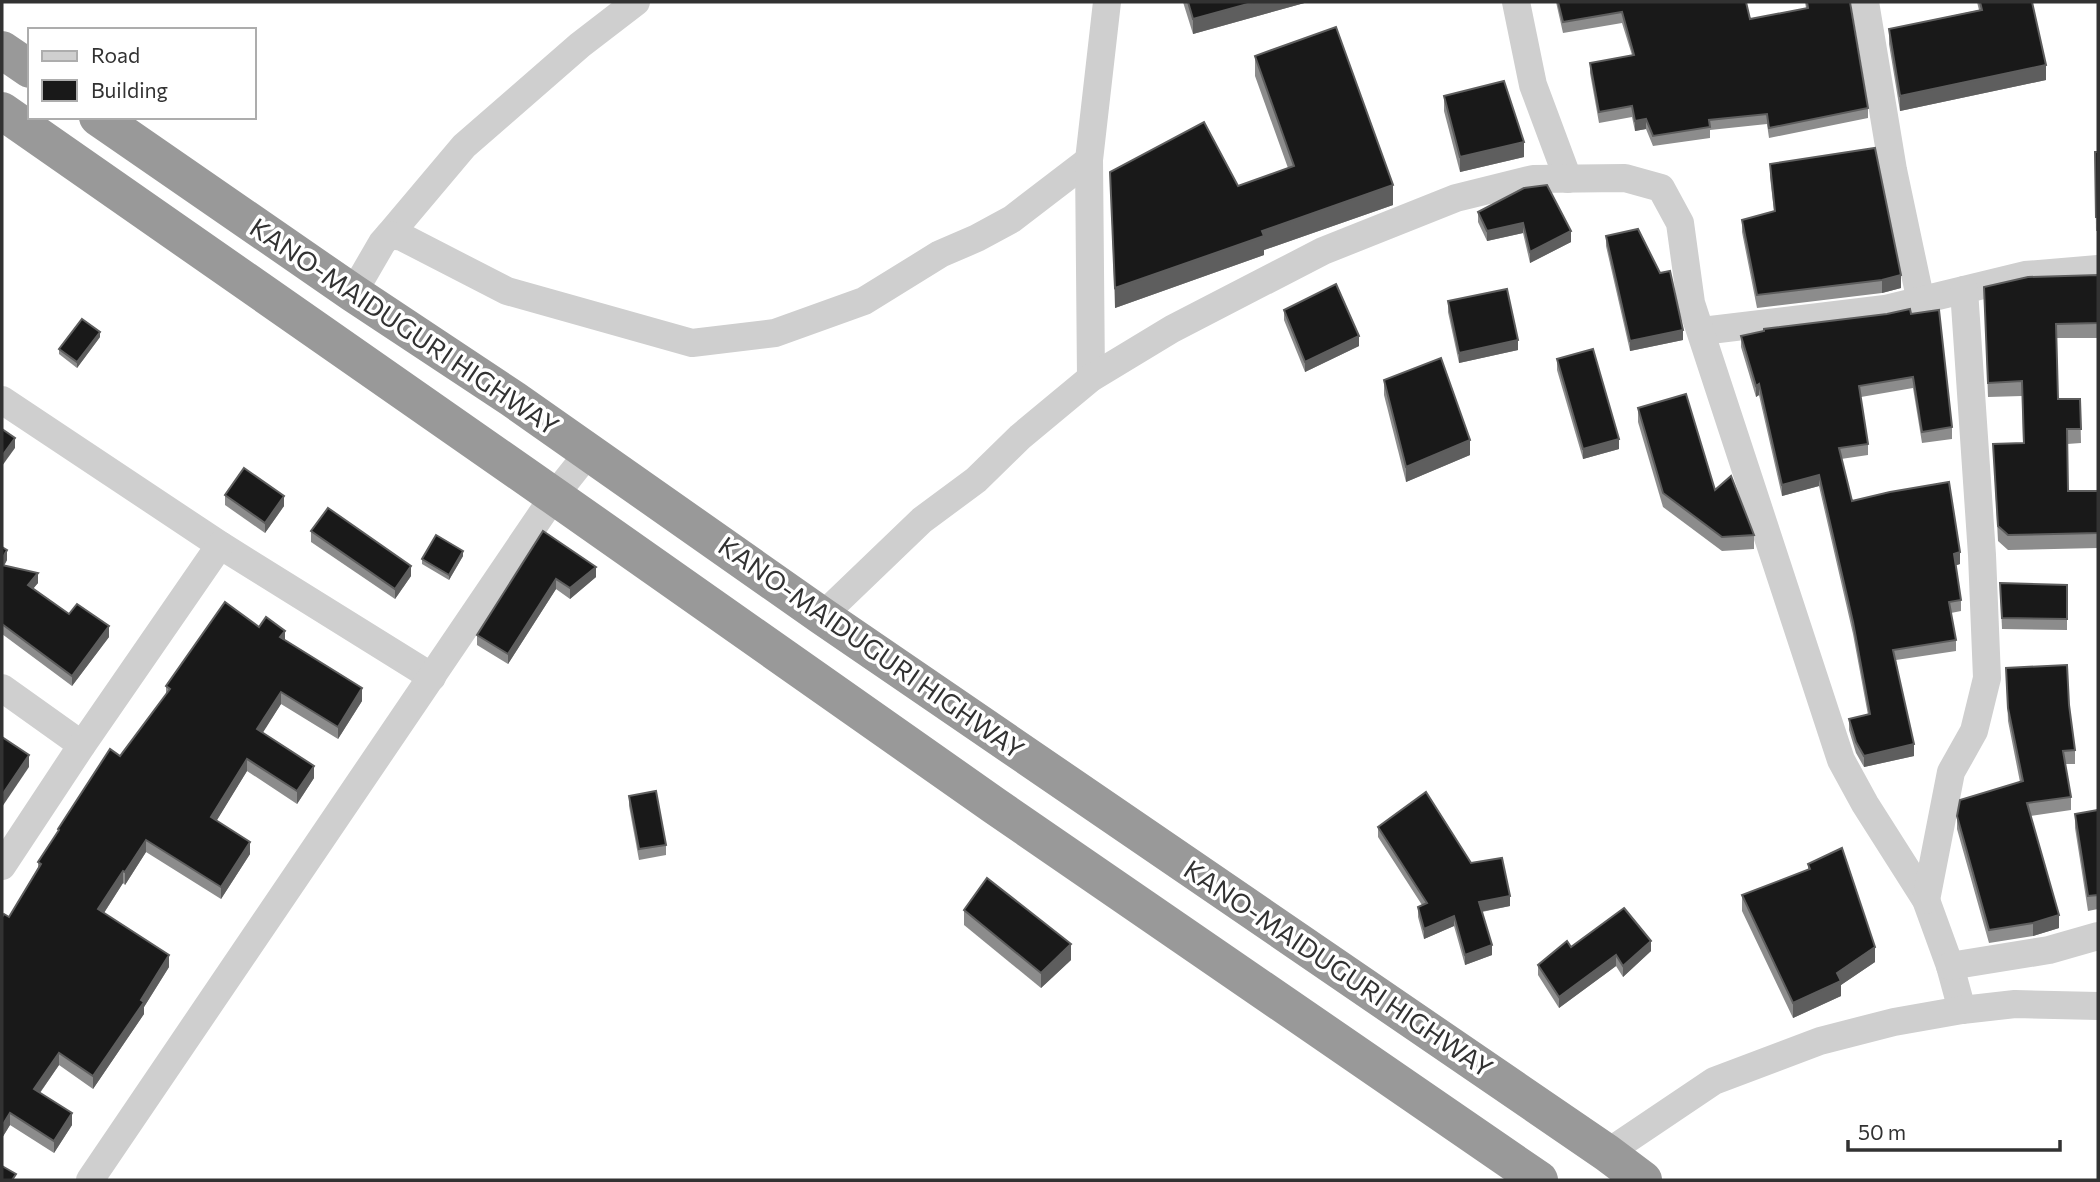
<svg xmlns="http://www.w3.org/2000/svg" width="2100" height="1182" font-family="Commissioner,sans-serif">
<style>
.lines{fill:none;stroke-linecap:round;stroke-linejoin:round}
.minor{stroke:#cfcfcf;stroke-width:28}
.highway{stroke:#999;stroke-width:38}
.wall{fill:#8c8c8c}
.shaded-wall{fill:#5e5e5e}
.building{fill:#191919;stroke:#5e5e5e;stroke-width:2}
.labels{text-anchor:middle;stroke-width:7;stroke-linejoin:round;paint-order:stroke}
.street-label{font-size:26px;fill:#323232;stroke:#fff}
</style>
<rect width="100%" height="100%" fill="#fff"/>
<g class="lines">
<g class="minor">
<polyline points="1516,2 1533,85 1568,179"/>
<polyline points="1865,2 1893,170 1921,302"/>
<polyline points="389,235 464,146 580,45 636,2"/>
<polyline points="353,293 382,243 389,235 402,237 507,291 692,343 775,333 864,301 940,254 977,238 1012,219 1089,160"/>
<polyline points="1702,331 1885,309 2025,275 2098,269"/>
<polyline points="1091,378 1089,160 1107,2"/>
<polyline points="2,400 220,545 432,677"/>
<polyline points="822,616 922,520 976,480 1020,437 1091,378 1172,329 1323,251 1456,198 1533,179 1625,178 1661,188 1680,223 1691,303 1841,760 1865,804 1926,900 1950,966 1962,1010"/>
<polyline points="2,688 82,745"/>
<polyline points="2,866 82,745 220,545"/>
<polyline points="1926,900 1951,772 1974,731 1987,678 1982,555 1964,290"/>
<polyline points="1950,966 2049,950 2098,936"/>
<polyline points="1607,1153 1714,1081 1820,1041 1894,1022 1962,1010 2015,1004 2098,1006"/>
<polyline points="90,1180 554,496 589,452"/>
</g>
<g class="highway">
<polyline points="2,50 30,69"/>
<polyline points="2,111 554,496 995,806 1539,1180"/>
<polyline points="98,117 353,293 513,399 822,616 1607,1153 1643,1180"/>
</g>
</g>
<g class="wall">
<polygon points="1183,2 1308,2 1193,34"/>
<polygon points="1556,2 1746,2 1750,19 1806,8 1805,2 1850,2 1868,108 1868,118 1769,138 1767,124 1710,130 1710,138 1653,146 1646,129 1635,131 1632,117 1599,123 1590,73 1590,63 1632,55 1622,23 1563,33"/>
<polygon points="1977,2 2032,2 2046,80 1900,111 1889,44 1889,29 1979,10"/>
<polygon points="1255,56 1393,205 1264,250 1264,255 1115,308 1110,172 1238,186 1288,168 1255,76"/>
<polygon points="1444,96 1524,157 1460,172 1444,111"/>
<polygon points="2095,152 2098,152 2098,231 2096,231"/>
<polygon points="1770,164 1901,288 1882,293 1757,308 1742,232 1742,220 1774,211 1770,177"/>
<polygon points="1524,188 1571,242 1530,263 1523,233 1487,241 1478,222 1478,212"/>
<polygon points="1606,236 1683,340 1630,351 1606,246"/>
<polygon points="2098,275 2098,338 2056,338 2058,399 2080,399 2081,443 2067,444 2068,491 2098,491 2098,548 2008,550 1998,541 1993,444 2023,443 2022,396 1988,397 1984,287"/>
<polygon points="1448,301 1518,350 1459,363 1448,312"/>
<polygon points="1284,310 1359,346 1305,372 1284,320"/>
<polygon points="1911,314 1952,427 1952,439 1922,443 1913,388 1861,397 1868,444 1868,455 1841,459 1852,501 1960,564 1956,565 1961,600 1961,611 1951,613 1956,640 1956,651 1896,660 1914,756 1864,767 1856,753 1849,730 1849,719 1868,715 1853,634 1819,486 1782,496 1759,395 1756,397 1741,347 1741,336"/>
<polygon points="100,337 77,368 59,354 59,349"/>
<polygon points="1557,359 1619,449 1583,459 1557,370"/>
<polygon points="1384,380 1470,455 1406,482 1384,395"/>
<polygon points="1638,408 1754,535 1754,549 1722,551 1663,507 1638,422"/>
<polygon points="225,495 284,506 265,533 225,505"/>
<polygon points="311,531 411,576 395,599 311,542"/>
<polygon points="543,531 596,577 570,599 556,589 508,664 477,645 477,635"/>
<polygon points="2,547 7,560 4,566 38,583 33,588 69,614 109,637 72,686 2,634"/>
<polygon points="463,556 449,580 422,564 422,559"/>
<polygon points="2000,583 2067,585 2067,630 2002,629"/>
<polygon points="259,627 285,640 362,701 338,739 281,704 262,733 314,778 297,804 247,771 216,821 250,854 221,899 146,852 125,885 123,883 104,913 169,967 144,1007 144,1014 93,1089 59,1065 40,1093 72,1125 54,1153 10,1125 2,1138 2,917 9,917 38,868 38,862 58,832 58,829 120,756 166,695 166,686"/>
<polygon points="2006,668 2069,705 2075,750 2075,764 2065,764 2071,797 2071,810 2030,816 2059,928 2033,936 1989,943 1957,829 1957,816 2020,782 2008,721"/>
<polygon points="629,796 666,845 666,855 639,860 629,806"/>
<polygon points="2098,810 2098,909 2088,911 2075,828 2075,814"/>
<polygon points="1378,827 1471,863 1510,906 1482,912 1492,955 1465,965 1454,926 1424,939 1418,917 1418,907 1422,905 1378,837"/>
<polygon points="1808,864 1875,962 1841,985 1841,996 1793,1018 1742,911 1742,895 1808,870"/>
<polygon points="964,910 1071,960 1041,988 964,925"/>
<polygon points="1571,947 1651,951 1623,977 1616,966 1559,1008 1538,975 1538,965"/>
</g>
<g class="shaded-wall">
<polygon points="1255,2 1308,2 1193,34 1193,19"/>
<polygon points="2046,65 2046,80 1900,111 1900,96"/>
<polygon points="1646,119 1646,129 1635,131 1635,121"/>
<polygon points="1524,142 1524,157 1460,172 1460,157"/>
<polygon points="1393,185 1393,205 1264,250 1264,255 1115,308 1115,288 1262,231"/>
<polygon points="1523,223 1523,233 1487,241 1487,231"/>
<polygon points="1571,231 1571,242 1530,263 1530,252"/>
<polygon points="1901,275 1901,288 1882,293 1882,280"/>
<polygon points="1683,330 1683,340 1630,351 1630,341"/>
<polygon points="100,332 100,337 77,368 77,362"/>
<polygon points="1359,336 1359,346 1305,372 1305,362"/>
<polygon points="1518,340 1518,350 1459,363 1459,353"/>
<polygon points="1759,384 1759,395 1756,397 1756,386"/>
<polygon points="15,438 15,448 2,466 2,456"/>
<polygon points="1619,439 1619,449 1583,459 1583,449"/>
<polygon points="1470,440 1470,455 1406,482 1406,467"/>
<polygon points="1819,475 1819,486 1782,496 1782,485"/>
<polygon points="284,496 284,506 265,533 265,523"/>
<polygon points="7,550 7,560 2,569 2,559"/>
<polygon points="463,551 463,556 449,580 449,575"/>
<polygon points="1960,552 1960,564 1954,566 1954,554"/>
<polygon points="411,566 411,576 395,599 395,589"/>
<polygon points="596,567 596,577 570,599 570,588"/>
<polygon points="38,573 38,583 28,595 28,585"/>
<polygon points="556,579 556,589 508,664 508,654"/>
<polygon points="109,626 109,637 72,686 72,676"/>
<polygon points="285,631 285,643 280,637"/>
<polygon points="362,688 362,701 338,739 338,727"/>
<polygon points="281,692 281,704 257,742 257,729"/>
<polygon points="1914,744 1914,756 1864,767 1864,756"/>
<polygon points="29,755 29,767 2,807 2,795"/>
<polygon points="247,759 247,771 211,830 211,817"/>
<polygon points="314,766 314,778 297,804 297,791"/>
<polygon points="146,840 146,852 125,885 125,872"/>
<polygon points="250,842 250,854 221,899 221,887"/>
<polygon points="123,871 123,883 98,922 98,909"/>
<polygon points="1510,896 1510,906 1479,912 1479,902"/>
<polygon points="2059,915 2059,928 2033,936 2033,923"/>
<polygon points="1454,916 1454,926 1424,939 1424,929"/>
<polygon points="1651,941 1651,951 1623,977 1623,966"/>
<polygon points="1071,944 1071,960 1041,988 1041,973"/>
<polygon points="1492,945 1492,955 1465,965 1465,955"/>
<polygon points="1875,947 1875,962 1841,985 1841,996 1793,1018 1793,1003"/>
<polygon points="169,955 169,967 144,1007 144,1014 93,1089 93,1076"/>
<polygon points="1616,955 1616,966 1559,1008 1559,997"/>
<polygon points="59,1053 59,1065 34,1101 34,1089"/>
<polygon points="10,1113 10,1125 2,1138 2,1126"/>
<polygon points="72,1113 72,1125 54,1153 54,1141"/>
</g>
<g class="building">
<polygon points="1188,2 1255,2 1193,19"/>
<polygon points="1558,2 1746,2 1750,19 1808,8 1807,2 1850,2 1868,108 1769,128 1767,114 1709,120 1710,127 1653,136 1646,119 1635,121 1632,106 1599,112 1590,63 1634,55 1622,12 1563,22"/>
<polygon points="1980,2 2032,2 2046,65 1900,96 1889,29 1982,10"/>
<polygon points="1336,27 1393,185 1262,231 1264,236 1115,288 1110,172 1204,122 1238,186 1294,166 1255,56"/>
<polygon points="1504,81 1524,142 1460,157 1444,96"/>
<polygon points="1875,148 1901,275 1882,280 1757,295 1742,220 1775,211 1770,164"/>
<polygon points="2095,152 2098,152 2098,217 2096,217"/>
<polygon points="1547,185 1571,231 1530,252 1523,223 1487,231 1478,212 1524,188"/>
<polygon points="1638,229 1660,273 1670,271 1683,330 1630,341 1606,236"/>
<polygon points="2098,275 2098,323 2056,324 2058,399 2080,399 2081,429 2067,429 2068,491 2098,491 2098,533 2008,535 1998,526 1993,444 2024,443 2022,381 1988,383 1984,287 2028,277"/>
<polygon points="1336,284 1359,336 1305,362 1284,310"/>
<polygon points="1507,289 1518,340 1459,353 1448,301"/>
<polygon points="1910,309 1911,314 1939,310 1952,427 1922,432 1913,377 1859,386 1868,444 1839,448 1852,501 1890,492 1949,482 1960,552 1954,554 1961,600 1949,602 1956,640 1893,650 1914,744 1864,756 1856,742 1849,719 1870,714 1853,622 1819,475 1782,485 1759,384 1756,386 1741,336 1764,331 1764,329 1887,314"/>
<polygon points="82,319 100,332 77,362 59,349"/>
<polygon points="1593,349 1619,439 1583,449 1557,359"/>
<polygon points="1441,358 1470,440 1406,467 1384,380"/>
<polygon points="1686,394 1715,490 1731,476 1754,535 1722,537 1663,493 1638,408"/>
<polygon points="2,429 15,438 2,456"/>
<polygon points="244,468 284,496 265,523 225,495"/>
<polygon points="328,508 411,566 395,589 311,531"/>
<polygon points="543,531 596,567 570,588 556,579 508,654 477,635"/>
<polygon points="436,535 463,551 449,575 422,559"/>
<polygon points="2,547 7,550 2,559"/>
<polygon points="2,565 38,573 28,585 69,614 77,604 109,626 72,676 2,624"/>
<polygon points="2000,583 2067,585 2067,619 2002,618"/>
<polygon points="225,602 259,627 266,617 285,631 280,637 362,688 338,727 281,692 257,729 314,766 297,791 247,759 211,817 250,842 221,887 146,840 125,872 123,871 98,909 169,955 141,1000 144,1002 93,1076 59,1053 34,1089 72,1113 54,1141 10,1113 2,1126 2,917 4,914 9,917 41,864 38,862 59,830 58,829 110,749 120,756 170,689 166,686"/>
<polygon points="2067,665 2069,705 2075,750 2063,751 2071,797 2027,803 2059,915 2033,923 1989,930 1957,816 1960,800 2023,781 2008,708 2006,668"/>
<polygon points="2,737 29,755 2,795"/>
<polygon points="656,791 666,845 639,849 629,796"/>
<polygon points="1426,792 1471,863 1502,858 1510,896 1479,902 1492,945 1465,955 1454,916 1424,929 1418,907 1427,903 1378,827"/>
<polygon points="2098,810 2098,895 2088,896 2075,814"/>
<polygon points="1842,848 1875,947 1837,973 1841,981 1793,1003 1742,895 1810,869 1808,864"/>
<polygon points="987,878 1071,944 1041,973 964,910"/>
<polygon points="1624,908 1651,941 1623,966 1616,955 1559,997 1538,965 1567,941 1571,947"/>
<polygon points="2,1166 16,1174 12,1180 2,1180"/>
</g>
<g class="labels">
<g class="street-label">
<text transform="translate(404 327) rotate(34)" y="9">KANO-MAIDUGURI HIGHWAY</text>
<text transform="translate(871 648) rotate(35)" y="9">KANO-MAIDUGURI HIGHWAY</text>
<text transform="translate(1338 969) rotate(34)" y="9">KANO-MAIDUGURI HIGHWAY</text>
</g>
</g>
<rect width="2100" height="1182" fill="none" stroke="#323232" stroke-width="7"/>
<rect x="28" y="28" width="228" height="91" fill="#ffffff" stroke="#adadad" stroke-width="2"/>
<rect x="42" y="51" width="35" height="10" fill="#cfcfcf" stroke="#adadad" stroke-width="2"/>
<text x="91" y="63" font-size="21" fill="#323232">Road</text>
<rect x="42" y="80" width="35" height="21" fill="#191919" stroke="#adadad" stroke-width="2"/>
<text x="91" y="98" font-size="21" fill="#323232">Building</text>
<path d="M1848 1140v10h212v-10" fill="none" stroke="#323232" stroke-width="3.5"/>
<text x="1858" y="1140" font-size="21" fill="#323232" stroke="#ffffff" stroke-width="5" paint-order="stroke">50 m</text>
</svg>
